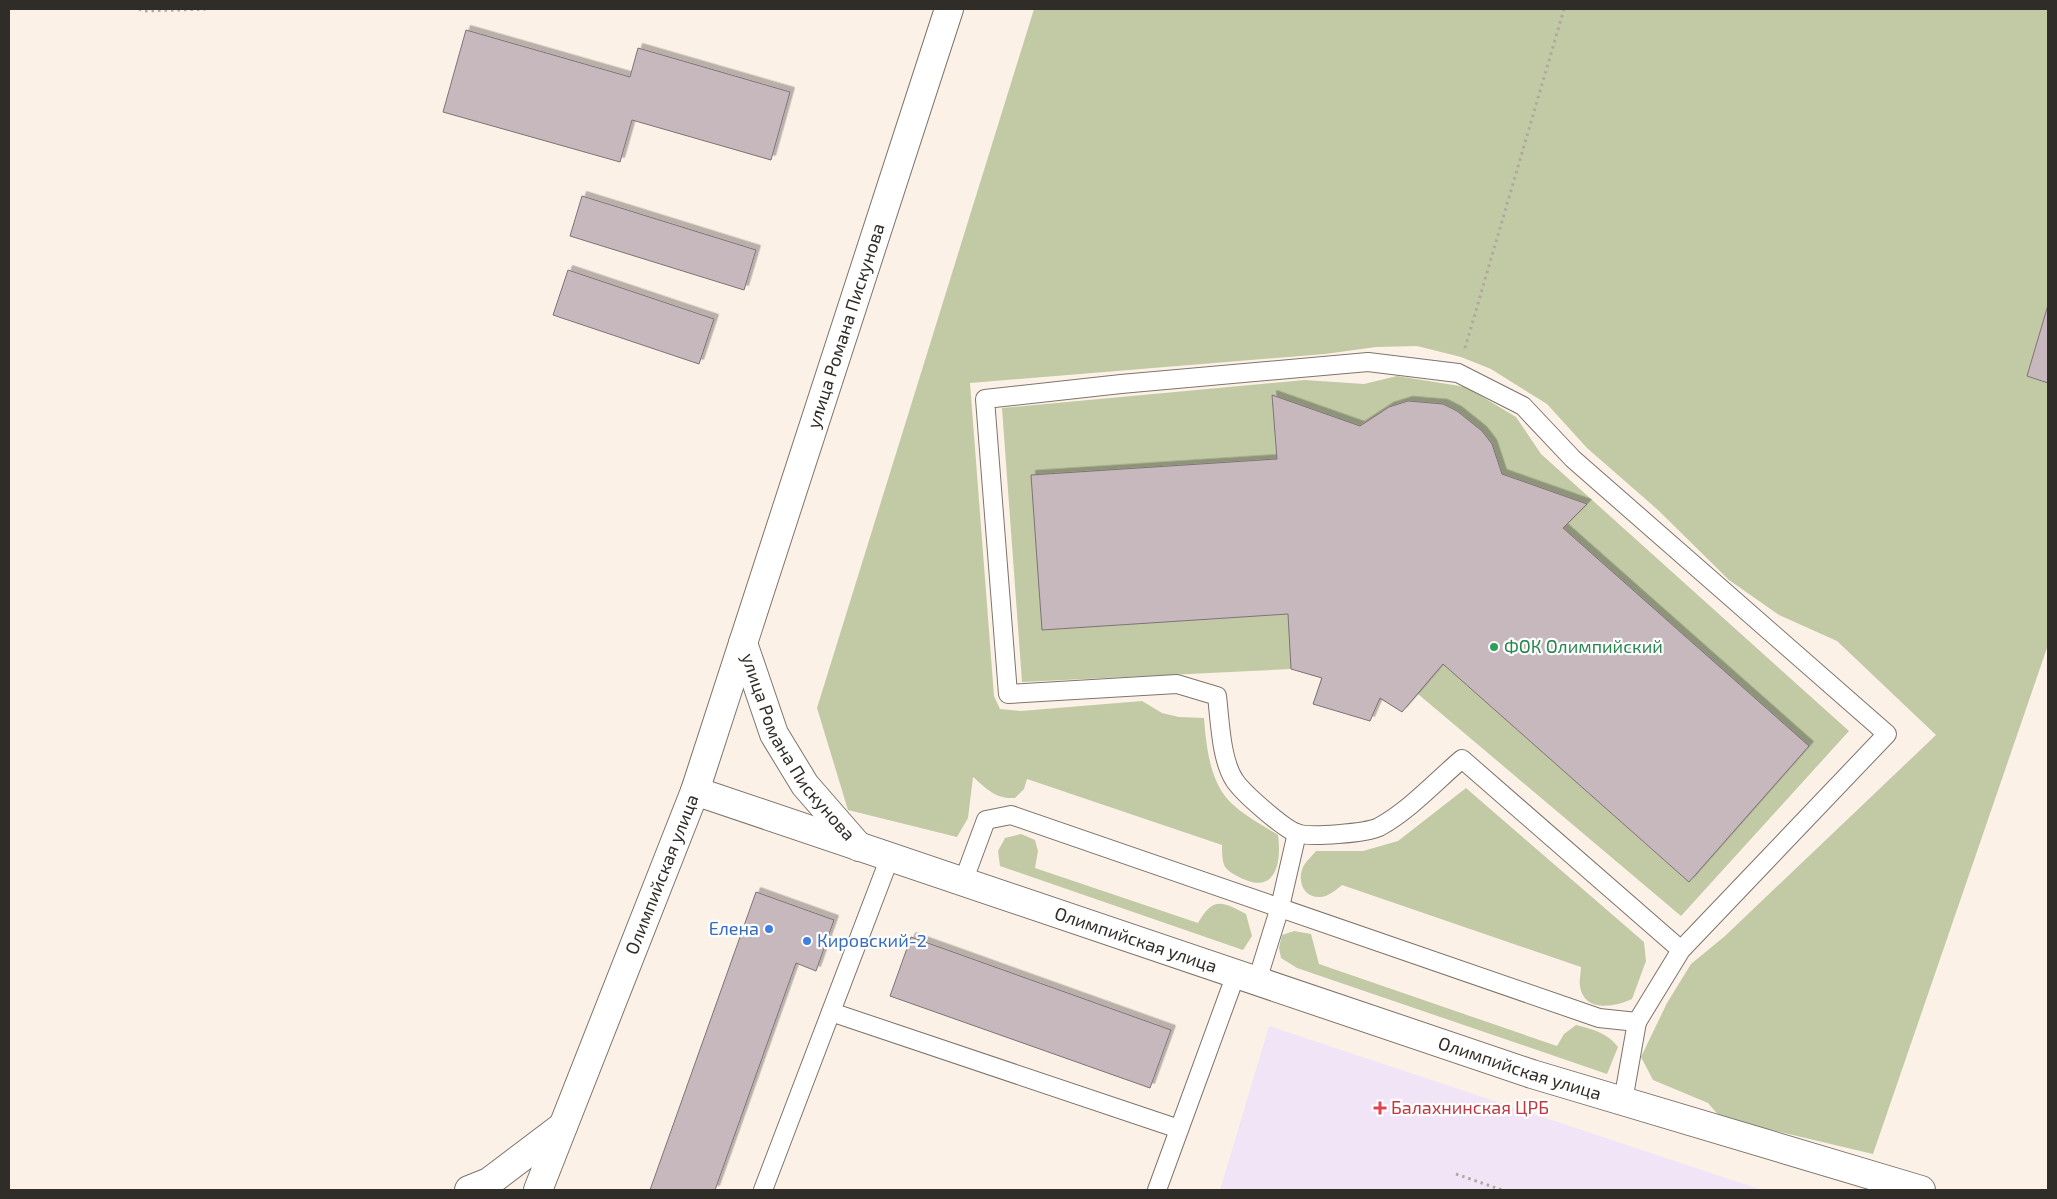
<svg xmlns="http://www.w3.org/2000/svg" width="2057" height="1199" font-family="'Exo 2',sans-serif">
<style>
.medical{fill:#f2e4f7}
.green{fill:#c1caa5}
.building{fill:#c6b8bd;stroke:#7f7277;filter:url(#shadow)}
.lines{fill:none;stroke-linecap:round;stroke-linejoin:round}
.service-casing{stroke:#7d746b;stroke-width:20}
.minor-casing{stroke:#7d746b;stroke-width:30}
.tertiary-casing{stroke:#7d746b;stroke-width:30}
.path{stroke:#b0a8a0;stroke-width:3;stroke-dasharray:2.5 4;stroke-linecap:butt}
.service{stroke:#fff;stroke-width:18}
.minor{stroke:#fff;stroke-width:28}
.tertiary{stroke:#fff;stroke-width:28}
.leisure-dot{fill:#2e9e5b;stroke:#fff;stroke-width:2}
.shop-dot{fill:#3f7fe0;stroke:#fff;stroke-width:2}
.health-dot{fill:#e0444e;stroke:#fff;stroke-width:2}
.labels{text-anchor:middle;stroke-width:4.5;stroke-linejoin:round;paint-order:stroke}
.street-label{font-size:18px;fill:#302c28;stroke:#fff}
.leisure-label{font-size:18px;fill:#27864d;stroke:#fff;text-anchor:start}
.shop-label{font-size:18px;fill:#366cbe;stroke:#fff;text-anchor:end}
.health-label{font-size:18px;fill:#be3a42;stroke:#fff;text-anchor:start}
</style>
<defs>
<filter id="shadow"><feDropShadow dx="4.5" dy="-4.5" stdDeviation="0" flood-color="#0004"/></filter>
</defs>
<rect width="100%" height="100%" fill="#fcf1e7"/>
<polygon class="medical" points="1269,1026 1762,1190 1220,1190"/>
<g class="green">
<path d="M 1034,9 L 2048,9 L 2048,645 L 1873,1154 L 1721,1118 L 1708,1103 L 1653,1080 L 1641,1057 L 1667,1003 L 1691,964 L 1725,936 L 1936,735 L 1837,641 L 1779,615 L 1729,580 L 1658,510 L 1587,448 L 1547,404 L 1491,369 L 1461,357 L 1417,346 L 1376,347 L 1325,354 L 970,383 L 994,696 L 1000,709 L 1021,711 L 1142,701 L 1162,713 L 1179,717 L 1204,718 C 1206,743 1209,775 1225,796 C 1236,811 1262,825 1278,835 C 1282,864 1275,896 1239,877 C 1233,874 1226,870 1224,865 C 1222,859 1222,851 1222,845 L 1027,779 L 1024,789 L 1015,798 C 995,799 987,789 973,777 L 968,818 L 957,837 L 848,810 L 817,708 Z"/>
<polygon points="1397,376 1466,387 1516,417 1541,454 1849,731 1681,916 1418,694 1402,712 1380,699 1370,721 1313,704 1321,678 1291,669 1022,682 1002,408 1305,380 1364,384"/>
<path d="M 1466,788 L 1644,942 L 1646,961 L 1632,999 C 1615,1007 1584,1013 1580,986 C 1579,980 1581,973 1581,967 L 1342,885 C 1336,890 1329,896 1321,897 C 1303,898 1297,881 1303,867 C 1306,861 1312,856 1316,851 L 1363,851 L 1398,841 Z"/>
<path d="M 1021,834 L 1035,840 L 1038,851 L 1035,868 L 1198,923 C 1213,897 1221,901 1246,914 L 1252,936 L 1243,950 L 1000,866 L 998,851 L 1005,838 Z"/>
<path d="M 1294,931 L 1311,934 L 1319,964 L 1557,1046 L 1564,1034 L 1576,1025 C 1592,1029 1608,1033 1618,1047 L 1607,1074 L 1297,968 L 1281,958 L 1279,948 L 1282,935 Z"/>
</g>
<g class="building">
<polygon points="466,30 630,77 638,48 790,92 771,160 632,120 620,162 443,112"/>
<polygon points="582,196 756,250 744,290 570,236"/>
<polygon points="568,270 714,319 699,364 553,315"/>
<polygon points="2048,305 2048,383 2027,376"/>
<polygon points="1272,395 1360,426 1389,407 1408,401 1443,404 1457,411 1482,431 1492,444 1502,474 1587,504 1563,528 1809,746 1689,882 1443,664 1402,712 1380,698 1370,721 1313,704 1322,678 1291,669 1288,614 1042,630 1031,475 1277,459"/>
<polygon points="756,892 834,920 816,971 796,963 715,1190 650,1190"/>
<polygon points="911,937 1171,1030 1150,1088 890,996"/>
</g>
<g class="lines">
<defs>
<g id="service">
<polyline points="963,882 986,820 1011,815 1599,1018 1637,1022 1623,1101"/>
<polyline points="1257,981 1280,907 1297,833"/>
<polyline points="831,1012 1179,1129"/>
<path d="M 1637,1022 L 1681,950 L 1887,734 L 1573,459 L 1523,406 L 1458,373 L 1368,362 L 1121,384 L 985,399 L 1008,694 L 1177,684 L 1217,696 C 1220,721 1221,761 1235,781 C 1244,794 1282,827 1296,833 C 1309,838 1367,833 1379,827 C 1410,810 1436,781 1462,759 L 1681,950"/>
<polyline points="763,1190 890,857"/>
<polyline points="1157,1190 1236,974"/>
</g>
<g id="minor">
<path id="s1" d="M 743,643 L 774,734 L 805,785 L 859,847"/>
<path id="s2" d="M 695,791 L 949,9"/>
<polyline points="469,1190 489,1182 563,1126"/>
</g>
<g id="tertiary">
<path id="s3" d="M 538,1190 L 695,791 L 1532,1074 L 1921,1190"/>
</g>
</defs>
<use href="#service" class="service-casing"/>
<use href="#minor" class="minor-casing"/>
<use href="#tertiary" class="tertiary-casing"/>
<g class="path">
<polyline points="139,9 143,11 210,9"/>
<polyline points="1465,348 1564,9"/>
<polyline points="1456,1174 1502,1190"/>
</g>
<use href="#service" class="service"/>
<use href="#minor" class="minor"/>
<use href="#tertiary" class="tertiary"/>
</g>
<circle class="leisure-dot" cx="1494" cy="647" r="5"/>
<g class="shop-dot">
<circle cx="769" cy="929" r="5"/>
<circle cx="807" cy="941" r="5"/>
</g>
<path class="health-dot" d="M1377.5 1100.5h5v5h5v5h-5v5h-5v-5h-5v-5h5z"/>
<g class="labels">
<g class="street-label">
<text dy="6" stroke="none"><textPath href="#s2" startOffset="489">улица Романа Пискунова</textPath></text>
<text dy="6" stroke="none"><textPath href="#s1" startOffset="119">улица Романа Пискунова</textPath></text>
<text dy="6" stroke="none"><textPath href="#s3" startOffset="339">Олимпийская улица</textPath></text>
<text dy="6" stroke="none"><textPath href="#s3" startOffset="894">Олимпийская улица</textPath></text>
<text dy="6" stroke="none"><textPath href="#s3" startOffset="1299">Олимпийская улица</textPath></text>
</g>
<g class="leisure-label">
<text x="1504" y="653">ФОК Олимпийский</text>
</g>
<g class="shop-label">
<text x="759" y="935">Елена</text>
<text x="817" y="947" text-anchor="start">Кировский-2</text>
</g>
<g class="health-label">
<text x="1391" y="1114">Балахнинская ЦРБ</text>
</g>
</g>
<rect width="2057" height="1199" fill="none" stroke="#302c28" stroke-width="20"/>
</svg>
